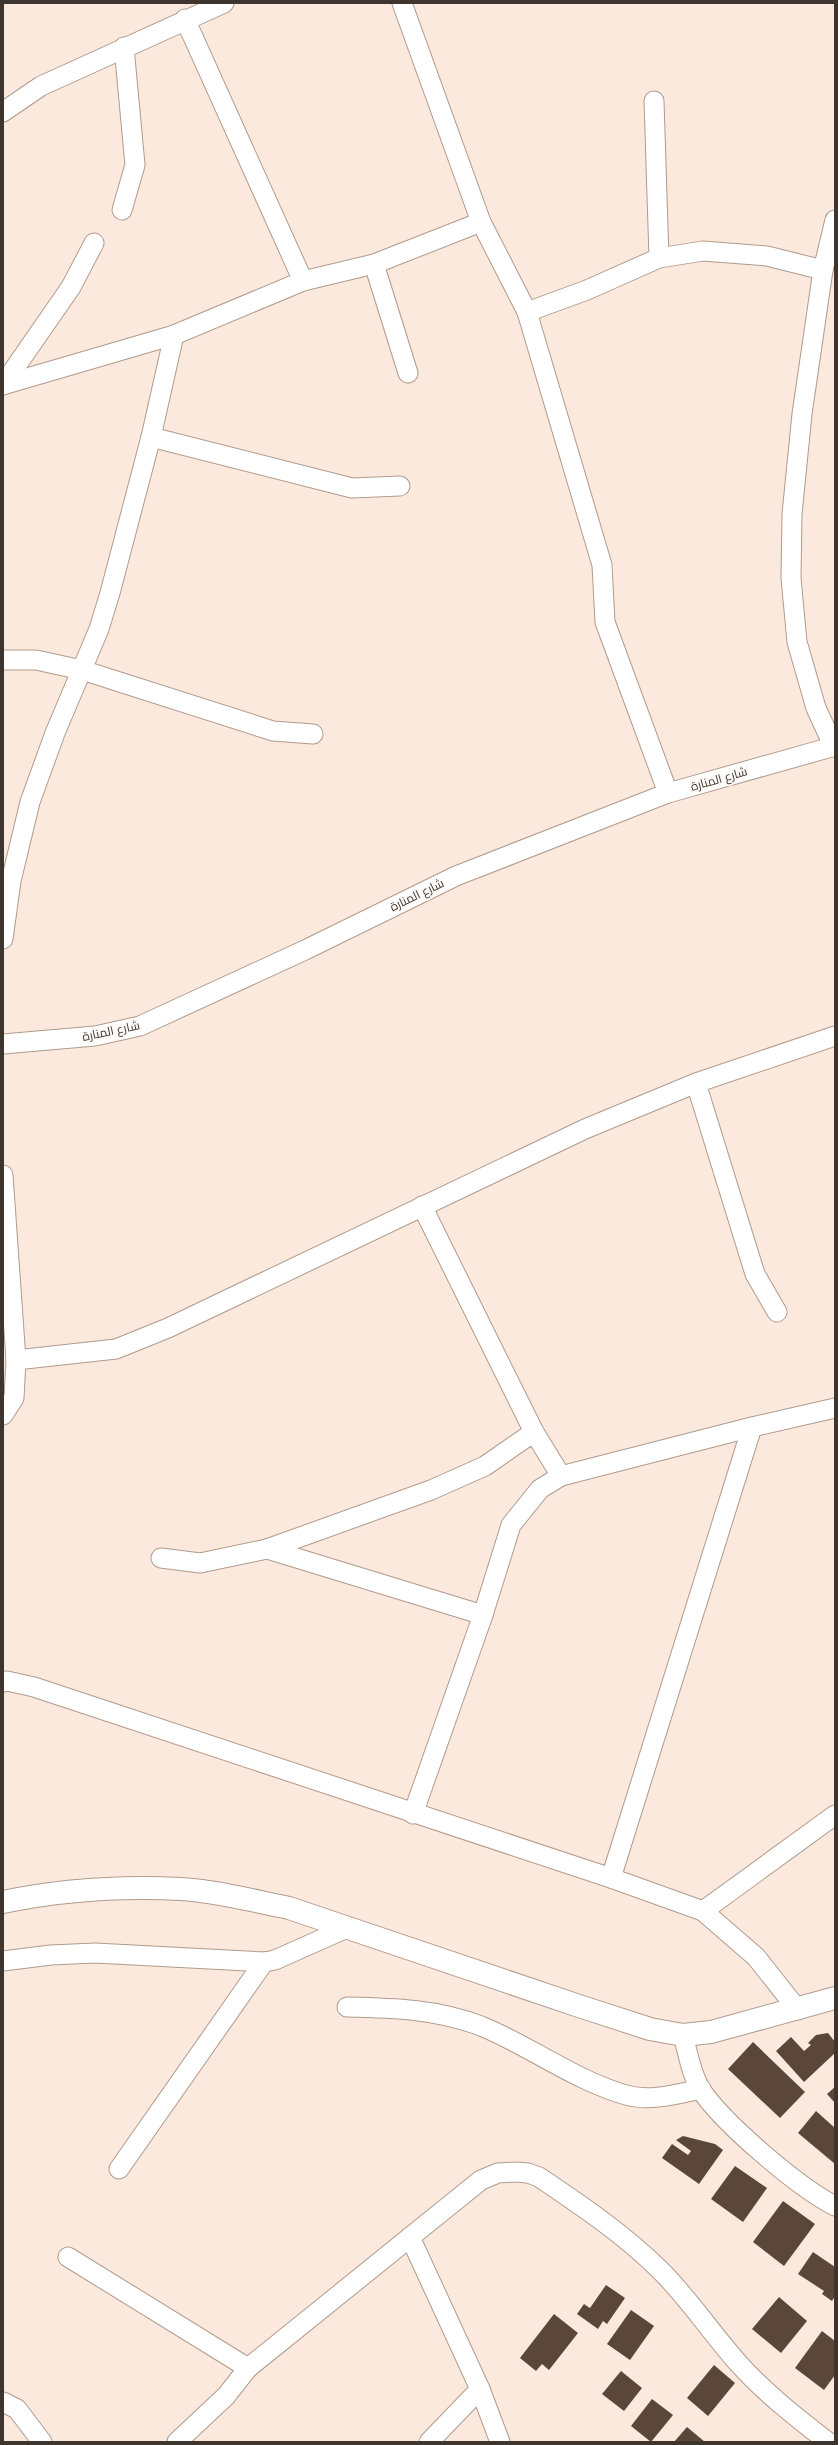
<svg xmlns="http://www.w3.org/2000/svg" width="838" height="2445" font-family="Poppins,Cairo,sans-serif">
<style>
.building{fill:#5a473a}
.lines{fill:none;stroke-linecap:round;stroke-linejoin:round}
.street-casing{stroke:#b09b8c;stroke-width:21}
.secondary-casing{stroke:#b09b8c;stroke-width:24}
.street{stroke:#fff;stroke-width:19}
.secondary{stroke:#fff;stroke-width:22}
.labels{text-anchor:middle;stroke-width:4;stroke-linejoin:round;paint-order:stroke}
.street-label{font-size:12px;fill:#3e352f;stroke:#fefaf7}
</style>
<rect width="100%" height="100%" fill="#fce9dd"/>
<g class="building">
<polygon points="828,2033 835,2042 835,2053 804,2082 776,2051 791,2037 804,2051 811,2045 808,2043 816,2035"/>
<polygon points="753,2042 805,2092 780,2118 728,2069"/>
<polygon points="835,2087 835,2103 827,2094"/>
<polygon points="816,2111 835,2128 835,2164 798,2133"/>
<polygon points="683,2136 715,2144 723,2150 699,2184 662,2158 672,2144 688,2155 691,2151 676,2140"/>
<polygon points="735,2166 767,2188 743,2222 711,2199"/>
<polygon points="783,2201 815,2224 784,2266 753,2242"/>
<polygon points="813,2252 835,2267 835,2296 832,2301 822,2294 824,2291 798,2274"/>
<polygon points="606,2285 625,2298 607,2324 603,2321 598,2329 577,2314 584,2304 590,2308"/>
<polygon points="779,2297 807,2321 781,2353 752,2329"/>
<polygon points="631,2310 654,2326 630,2360 607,2344"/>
<polygon points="554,2314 578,2333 549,2370 542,2364 536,2371 520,2358"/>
<polygon points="822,2331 835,2341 835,2375 824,2390 795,2368"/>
<polygon points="714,2365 735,2383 708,2416 687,2398"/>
<polygon points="621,2371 642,2388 624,2411 602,2394"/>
<polygon points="652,2399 673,2415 651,2442 631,2426"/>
<polygon points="687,2427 705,2442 674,2442"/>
</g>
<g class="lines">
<defs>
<g id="street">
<polyline points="402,3 481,222 527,312 602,565 605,622 668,793"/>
<polyline points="185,19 303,281"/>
<polyline points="654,101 659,258"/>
<polyline points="3,112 41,86 224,3"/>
<polyline points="122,210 135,165 124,47"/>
<polyline points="374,264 408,373"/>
<polyline points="527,312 587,290 659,258 703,251 767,256 823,270"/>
<polyline points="3,385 174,335 303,281 374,264 481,222"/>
<polyline points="3,385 71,287 94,243"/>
<polyline points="151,437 352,488 400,486"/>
<polyline points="3,660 36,660 82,670 273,731 313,734"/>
<polyline points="834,747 816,708 797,642 791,578 792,514 802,414 823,270 835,220"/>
<polyline points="3,939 11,881 30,802 55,733 99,629 110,593 151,437 174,335"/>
<polyline points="3,1044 95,1036 140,1026 305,950 456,876 668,793 835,746"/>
<polyline points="696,1083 755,1274 777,1312"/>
<polyline points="3,1175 16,1360 14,1398 3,1415"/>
<polyline points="422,1206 534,1432 561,1476"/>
<polyline points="16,1360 116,1349 168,1328 585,1129 696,1083 835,1036"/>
<polyline points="267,1549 483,1615"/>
<polyline points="161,1558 200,1563 267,1549 431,1490 485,1466 534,1432"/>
<polyline points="3,1682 7,1681 34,1687 611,1878 703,1911 756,1957 798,2010"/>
<polyline points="413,1814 483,1615 511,1525 540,1489 561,1476 752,1427 835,1408"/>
<polyline points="611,1878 752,1427"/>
<polyline points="703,1911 835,1815"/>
<polyline points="3,1961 51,1955 95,1953 264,1962 275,1960 349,1927"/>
<path d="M 347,2007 C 394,2008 436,2009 481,2026 C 530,2046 574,2080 626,2095 C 650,2102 677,2094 701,2089"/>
<path d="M 683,2035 C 688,2053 691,2074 701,2090 C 724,2124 798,2187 835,2206"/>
<polyline points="119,2169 264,1962"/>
<polyline points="410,2237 480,2389 500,2442"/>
<polyline points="68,2257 248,2368"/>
<polyline points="3,2402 17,2409 42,2442"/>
<path d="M 177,2442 L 226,2396 L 248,2368 L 481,2180 L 498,2173 L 515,2172 L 528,2173 L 539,2177 C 582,2206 625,2235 661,2271 C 690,2300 712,2334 739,2364 C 765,2393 797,2418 828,2442"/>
<polyline points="429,2442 480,2389"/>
</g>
<path id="secondary" d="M 3,1902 C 61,1890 122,1886 181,1889 C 217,1891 253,1901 289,1908 L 579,2006 L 650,2029 L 683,2035 L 711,2032 L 835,1998"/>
</defs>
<use href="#street" class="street-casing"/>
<use href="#secondary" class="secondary-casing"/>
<use href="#street" class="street"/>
<use href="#secondary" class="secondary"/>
</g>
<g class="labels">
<g class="street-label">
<text transform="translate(719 779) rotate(-16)" y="4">شارع المنارة</text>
<text transform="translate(417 895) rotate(-26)" y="4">شارع المنارة</text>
<text transform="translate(111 1031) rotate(-12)" y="4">شارع المنارة</text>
</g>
</g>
<rect width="838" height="2445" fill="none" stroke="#3e352f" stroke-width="8"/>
</svg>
